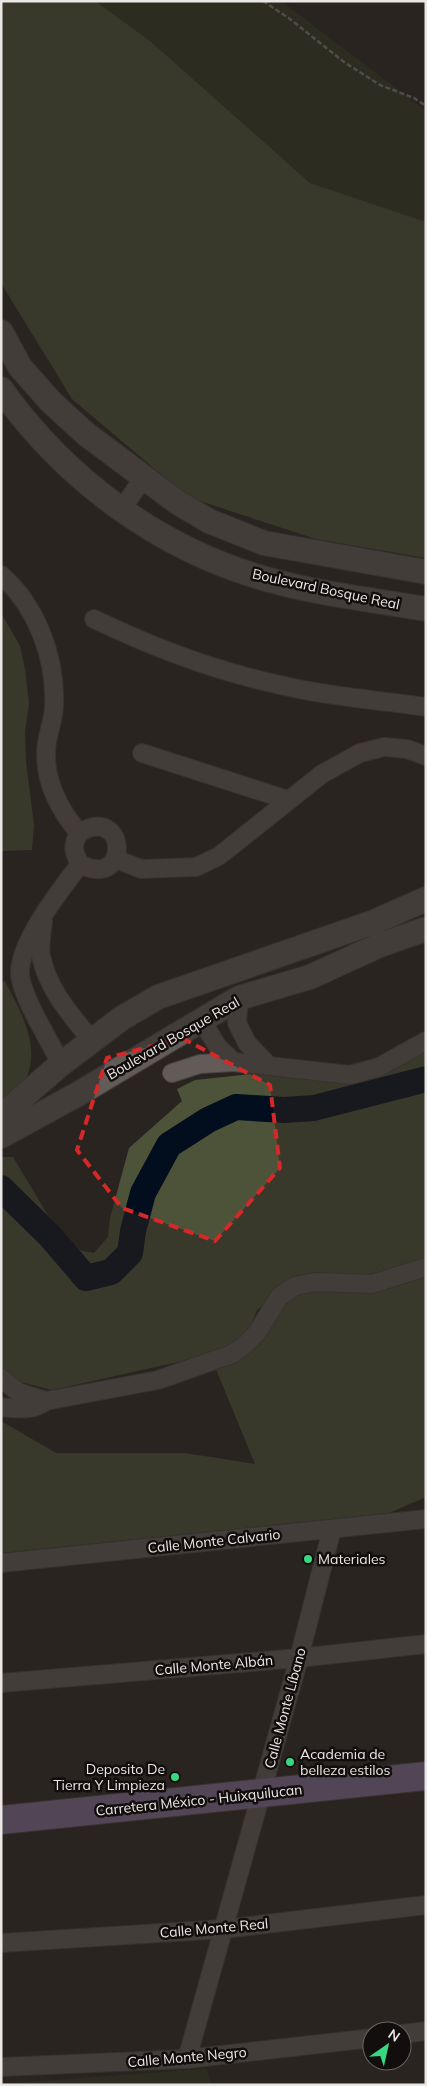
<svg xmlns="http://www.w3.org/2000/svg" width="427" height="2086" font-family="Mulish,sans-serif">
<style>
.green{fill:#323722}
.forest{fill:#4d5339}
.lines{fill:none;stroke-linecap:round;stroke-linejoin:round}
.river{stroke:#020d1e;stroke-width:26}
.street-casing{stroke:#47413f;stroke-width:20}
.secondary-casing{stroke:#47413f;stroke-width:26}
.primary-casing{stroke:#47413f;stroke-width:30}
.path{stroke:#807b79;stroke-width:2.5;stroke-dasharray:5 2.5;stroke-linecap:butt}
.street{stroke:#625b58;stroke-width:18}
.secondary{stroke:#625b58;stroke-width:24}
.primary{stroke:#836e94;stroke-width:28}
.marked{fill:none;stroke:#d62828;stroke-width:4;stroke-dasharray:10 6;stroke-linejoin:round}
.poi-dot{fill:#37d880;stroke:#110e0d;stroke-width:2}
.labels{text-anchor:middle;stroke-width:5;stroke-linejoin:round;paint-order:stroke}
.street-label{font-size:14px;fill:#ebe7e5;stroke:#110e0d}
.poi-label{font-size:14px;fill:#ebe7e5;stroke:#110e0d;text-anchor:start}
</style>
<rect width="100%" height="100%" fill="#2a2421"/>
<g class="green">
<polygon points="95,1 281,1 426,111 426,222 310,183 150,41"/>
<polygon points="206,2069 212,2085 1,2085 1,2084"/>
</g>
<g class="forest">
<polygon points="1,1 95,1 150,41 310,183 426,222 426,558 316,539 188,497 72,399 1,283"/>
<polygon points="1,613 20,646 25,669 29,703 25,732 26,762 34,825 32,850 1,851"/>
<path d="M 5,981 C 20,1011 44,1050 23,1084 C 18,1092 8,1099 1,1106 L 1,982 Z"/>
<polygon points="426,1050 426,1261 406,1268 356,1276 291,1283 257,1310 248,1333 229,1349 178,1362 52,1390 21,1382 1,1368 1,1157 13,1157 47,1214 79,1250 94,1253 108,1237 110,1218 129,1148 182,1101 177,1089 195,1080 260,1073 301,1078 373,1076"/>
<polygon points="426,1274 426,1497 389,1513 1,1553 1,1421 56,1453 185,1453 255,1464 213,1362 291,1295 325,1287"/>
</g>
<g class="lines">
<polyline class="river" points="1,1188 50,1236 86,1278 111,1272 130,1253 133,1231 143,1193 169,1145 208,1120 236,1107 284,1110 314,1108 426,1079"/>
<defs>
<g id="street">
<polyline points="122,509 144,477"/>
<path d="M 1,575 C 37,606 56,659 54,705 C 54,718 49,730 47,742 C 42,776 58,808 79,833"/>
<path d="M 94,619 C 152,647 212,670 276,684 C 325,696 376,700 426,707"/>
<polyline points="142,753 288,800"/>
<path d="M 79,833 C 128,803 131,891 80,864"/>
<path d="M 79,833 C 72,845 73,852 80,864"/>
<polyline points="116,859 141,869 196,867 219,856 322,774 360,753 384,747 407,749 426,756"/>
<path d="M 43,921 C 42,932 39,946 41,956 C 48,990 71,1015 92,1041"/>
<polyline points="239,998 237,1023 247,1043 268,1065"/>
<polyline points="201,1020 218,1047 234,1062"/>
<path d="M 61,1064 C 51,1043 21,996 20,974 C 19,941 61,890 80,864"/>
<polyline points="172,1073 200,1064 234,1062 350,1075 379,1067 426,1041"/>
<polyline points="1,1378 18,1392 46,1401 158,1380 232,1354 245,1345 257,1333 279,1297 295,1286 316,1282 372,1284 426,1267"/>
<path d="M 1,1407 C 17,1409 33,1411 46,1401"/>
<polyline points="1,1563 426,1519"/>
<polyline points="1,1683 299,1658 426,1644"/>
<polyline points="1,1943 224,1929 426,1905"/>
<polyline points="402,2034 426,2031"/>
<polyline points="187,2059 299,1658 332,1529"/>
<polyline points="1,2067 187,2059 372,2038"/>
</g>
<g id="secondary">
<polyline points="1,332 20,367 51,402 86,434 177,502 209,521 264,543 426,572"/>
<path d="M 1,389 C 65,479 159,549 266,579 C 318,594 373,600 426,609"/>
<polyline points="1,1116 61,1064 122,1018 158,997 374,922 426,899"/>
<polyline points="1,1136 78,1094 239,998 310,977 380,945 426,929"/>
</g>
<polyline id="primary" points="1,1820 426,1776"/>
</defs>
<use href="#street" class="street-casing"/>
<use href="#secondary" class="secondary-casing"/>
<use href="#primary" class="primary-casing"/>
<polyline class="path" points="263,1 290,19 344,62 380,85 414,98 426,106"/>
<use href="#street" class="street"/>
<use href="#secondary" class="secondary"/>
<use href="#primary" class="primary"/>
</g>
<path d="M0 0H427V2086H0ZM 182,1038 L 270,1085 L 280,1168 L 215,1241 L 122,1208 L 77,1150 L 107,1058 Z" fill="#2a2421" fill-opacity=".55" fill-rule="evenodd"/>
<path class="marked" d="M 182,1038 L 270,1085 L 280,1168 L 215,1241 L 122,1208 L 77,1150 L 107,1058 Z"/>
<g class="poi-dot">
<circle cx="308" cy="1559" r="5"/>
<circle cx="290" cy="1762" r="5"/>
<circle cx="175" cy="1777" r="5"/>
</g>
<g class="labels">
<g class="street-label">
<text transform="translate(326 589) rotate(12)" y="5">Boulevard Bosque Real</text>
<text transform="translate(173 1038) rotate(-30)" y="5">Boulevard Bosque Real</text>
<text transform="translate(214 1541) rotate(-6)" y="5">Calle Monte Calvario</text>
<text transform="translate(214 1665) rotate(-5)" y="5">Calle Monte Albán</text>
<text transform="translate(285 1708) rotate(-75)" y="5">Calle Monte Líbano</text>
<text transform="translate(199 1800) rotate(-6)" y="5">Carretera México - Huixquilucan</text>
<text transform="translate(214 1928) rotate(-5)" y="5">Calle Monte Real</text>
<text transform="translate(187 2057) rotate(-5)" y="5">Calle Monte Negro</text>
</g>
<g class="poi-label">
<text x="318" y="1564">Materiales</text>
<text x="300" y="1759">Academia de<tspan x="300" dy="16">belleza estilos</tspan></text>
<text x="165" y="1774" text-anchor="end">Deposito De<tspan x="165" dy="16">Tierra Y Limpieza</tspan></text>
</g>
</g>
<rect width="427" height="2086" fill="none" stroke="#ebe7e5" stroke-width="5"/>
<g transform="translate(387 2046) rotate(34)"><circle r="24" fill="#110e0d" stroke="#686563"/>
<path d="M0-4L9 19L0 12L-9 19Z" fill="#37d880"/>
<text y="-8" font-size="14" font-weight="bold" text-anchor="middle" fill="#ebe7e5">N</text>
</g>
</svg>
